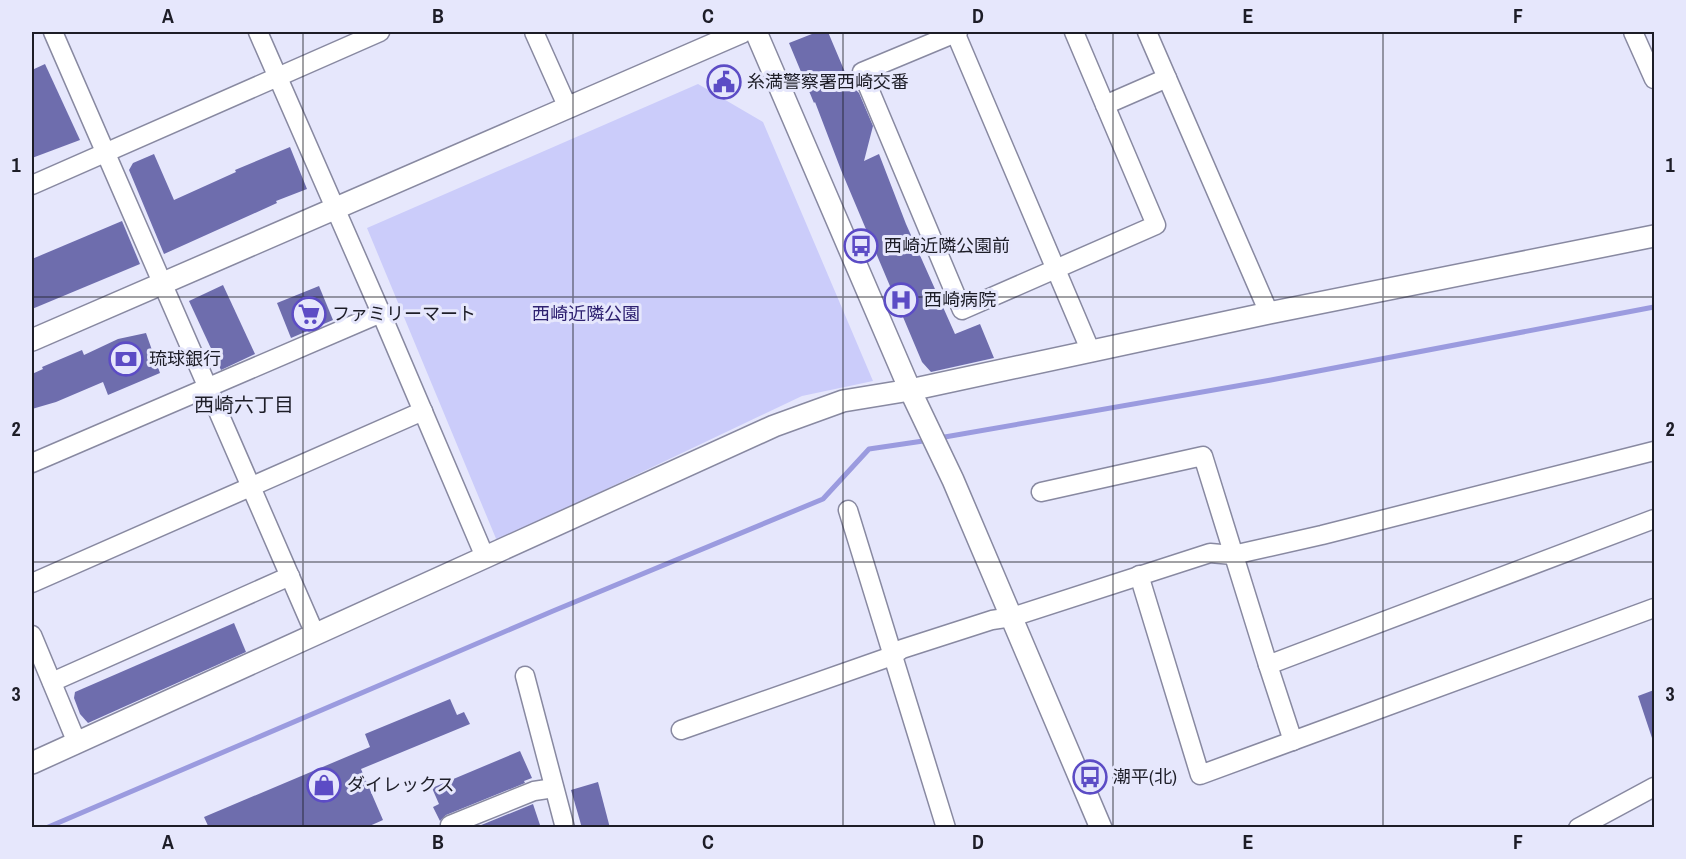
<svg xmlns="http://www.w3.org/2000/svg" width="1686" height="859" font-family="'Archivo Narrow','Noto Sans JP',sans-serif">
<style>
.green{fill:#cbccfa}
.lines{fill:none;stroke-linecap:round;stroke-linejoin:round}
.stream{stroke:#9b9bdf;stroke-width:5}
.building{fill:#6e6dad}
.minor-casing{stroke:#8889a1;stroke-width:21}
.tertiary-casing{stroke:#8889a1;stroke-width:24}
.minor{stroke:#fff;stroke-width:18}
.tertiary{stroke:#fff;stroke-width:21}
.grid{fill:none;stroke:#1d1d27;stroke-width:1.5;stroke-opacity:0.55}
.labels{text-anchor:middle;stroke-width:6;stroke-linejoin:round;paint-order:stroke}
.poi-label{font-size:18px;fill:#1d1d27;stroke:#e6e7fc;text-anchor:start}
.park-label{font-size:18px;fill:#2e2170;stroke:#e6e7fc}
.neighbourhood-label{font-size:20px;fill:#1d1d27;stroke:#e6e7fc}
.neatline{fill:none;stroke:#1d1d27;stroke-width:2}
.grid-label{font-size:20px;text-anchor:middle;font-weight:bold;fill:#1d1d27}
</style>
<rect width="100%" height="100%" fill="#e6e7fc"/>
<polygon class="green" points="698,84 763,122 873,381 802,396 497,541 367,228"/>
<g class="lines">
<g class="stream">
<polyline points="939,438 1271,380 1654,307"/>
<polyline points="46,828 553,611 823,499 869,449 930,440"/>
</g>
</g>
<g class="building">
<polygon points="817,32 828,32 850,84 859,93 873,126 864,161 879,154 906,224 955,334 980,324 994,358 931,372 922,362 841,170 815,102 814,103 789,43"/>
<polygon points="45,64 80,140 32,158 32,70"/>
<circle cx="728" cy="84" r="11"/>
<polygon points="290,147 307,189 276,201 277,203 164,254 129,170 133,163 154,154 174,200 236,172 235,170"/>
<polygon points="122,221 140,264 32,309 32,259"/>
<polygon points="223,285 255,354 221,370 189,301"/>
<polygon points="319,286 333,320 291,338 277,303"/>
<polygon points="146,333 160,373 108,395 103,382 56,402 32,409 32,374 43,369 42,367 82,350 84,355 118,339"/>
<polygon points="234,623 246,652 88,723 80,714 74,698 75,692"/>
<polygon points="1654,690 1654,737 1652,738 1638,696"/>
<polygon points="450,699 457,715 464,712 470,724 361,769 383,820 365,828 209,828 204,817 370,747 365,734"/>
<polygon points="520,751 532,778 524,781 525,783 446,815 440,821 433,807 439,804 432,788"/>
<polygon points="598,782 610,828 582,828 571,790"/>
<polygon points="533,804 541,828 474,828"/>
</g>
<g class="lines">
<defs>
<g id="minor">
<polyline points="53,32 315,634"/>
<polyline points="258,32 381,313 485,557"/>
<polyline points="534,32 568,108"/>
<polyline points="955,32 1091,352"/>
<polyline points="958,32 862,72 962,310 1156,225 1074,32"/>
<polyline points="1147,32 1269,313"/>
<polyline points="1633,32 1654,79"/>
<polyline points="1105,105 1167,78"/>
<polyline points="32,185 380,32"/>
<polyline points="32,463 381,313"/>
<polyline points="1041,492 1203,456 1268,665 1654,519"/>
<polyline points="848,510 946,828"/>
<polyline points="1139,575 1200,775 1654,608"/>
<polyline points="32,583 423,411"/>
<polyline points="32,635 77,743"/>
<polyline points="1268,665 1293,741"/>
<polyline points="525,676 565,828"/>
<polyline points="52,682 290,576"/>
<polyline points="681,730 892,656 902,649 992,620 1012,617 1210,553 1233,555 1322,535 1654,451"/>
<polyline points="450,825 534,791 554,788"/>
<polyline points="1578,828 1654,787"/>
</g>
<g id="tertiary">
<polyline points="756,32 910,390 953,480 1101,828"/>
<polyline points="32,340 742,32"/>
<polyline points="32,763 774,426 843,401 910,390 1269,313 1654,236"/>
</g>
</defs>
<use href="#minor" class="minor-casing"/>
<use href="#tertiary" class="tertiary-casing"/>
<use href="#minor" class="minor"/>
<use href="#tertiary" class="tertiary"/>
</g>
<path class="grid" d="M 303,32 L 303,828M 573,32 L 573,828M 843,32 L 843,828M 1113,32 L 1113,828M 1383,32 L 1383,828M 32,297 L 1654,297M 32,562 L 1654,562"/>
<defs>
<symbol id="civic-ring" viewBox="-11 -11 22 22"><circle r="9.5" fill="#e6e7fc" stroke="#5c4cc5" stroke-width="1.5"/><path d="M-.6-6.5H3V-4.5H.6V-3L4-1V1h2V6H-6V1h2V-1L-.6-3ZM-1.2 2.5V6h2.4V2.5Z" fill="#5c4cc5"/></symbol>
<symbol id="bus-ring" viewBox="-11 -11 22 22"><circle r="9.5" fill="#e6e7fc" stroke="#5c4cc5" stroke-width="1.5"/><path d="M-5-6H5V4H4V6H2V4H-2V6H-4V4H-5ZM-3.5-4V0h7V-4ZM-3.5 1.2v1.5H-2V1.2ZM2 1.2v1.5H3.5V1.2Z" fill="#5c4cc5"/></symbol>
<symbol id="hospital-ring" viewBox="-11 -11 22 22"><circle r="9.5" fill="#e6e7fc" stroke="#5c4cc5" stroke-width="1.5"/><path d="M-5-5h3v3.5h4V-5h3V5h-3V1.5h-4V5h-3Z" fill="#5c4cc5"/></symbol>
<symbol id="supermarket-ring" viewBox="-11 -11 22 22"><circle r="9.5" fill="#e6e7fc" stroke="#5c4cc5" stroke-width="1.5"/><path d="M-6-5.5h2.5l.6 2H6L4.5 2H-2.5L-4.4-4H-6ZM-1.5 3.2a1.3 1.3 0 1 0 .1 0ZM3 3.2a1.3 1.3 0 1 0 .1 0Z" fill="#5c4cc5"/></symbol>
<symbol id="bank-ring" viewBox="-11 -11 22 22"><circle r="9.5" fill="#e6e7fc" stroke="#5c4cc5" stroke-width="1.5"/><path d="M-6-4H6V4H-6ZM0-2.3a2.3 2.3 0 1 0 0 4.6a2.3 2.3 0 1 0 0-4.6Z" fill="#5c4cc5"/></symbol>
<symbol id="shop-ring" viewBox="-11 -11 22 22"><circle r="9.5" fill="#e6e7fc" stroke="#5c4cc5" stroke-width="1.5"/><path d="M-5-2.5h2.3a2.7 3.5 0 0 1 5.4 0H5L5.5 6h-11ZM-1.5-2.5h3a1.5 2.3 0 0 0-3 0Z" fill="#5c4cc5"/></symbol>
</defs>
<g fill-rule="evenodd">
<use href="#civic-ring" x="705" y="63" width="38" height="38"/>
<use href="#bus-ring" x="842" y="227" width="38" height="38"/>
<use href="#hospital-ring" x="882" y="281" width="38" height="38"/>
<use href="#supermarket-ring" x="290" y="295" width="38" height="38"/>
<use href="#bank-ring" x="107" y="340" width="38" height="38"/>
<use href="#bus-ring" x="1071" y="758" width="38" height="38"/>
<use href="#shop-ring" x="305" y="766" width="38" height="38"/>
</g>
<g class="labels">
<g class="poi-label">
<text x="747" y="88">糸満警察署西崎交番</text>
<text x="884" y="252">西崎近隣公園前</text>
<text x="924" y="306">西崎病院</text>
<text x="332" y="320">ファミリーマート</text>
<text x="149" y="365">琉球銀行</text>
<text x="1113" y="783">潮平(北)</text>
<text x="347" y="791">ダイレックス</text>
</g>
<g class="park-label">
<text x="586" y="320">西崎近隣公園</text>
</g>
<g class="neighbourhood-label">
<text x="244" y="412">西崎六丁目</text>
</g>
</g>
<rect width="1686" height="859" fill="none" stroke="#e6e7fc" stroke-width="66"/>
<rect x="33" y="33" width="1620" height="793" class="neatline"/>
<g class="grid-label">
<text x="168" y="23">A</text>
<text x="438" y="23">B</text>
<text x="708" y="23">C</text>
<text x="978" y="23">D</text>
<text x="1248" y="23">E</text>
<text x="1518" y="23">F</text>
<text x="16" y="172">1</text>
<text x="1670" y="172">1</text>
<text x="16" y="436">2</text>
<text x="1670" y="436">2</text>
<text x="16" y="701">3</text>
<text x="1670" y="701">3</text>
<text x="168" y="849">A</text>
<text x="438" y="849">B</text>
<text x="708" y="849">C</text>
<text x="978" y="849">D</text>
<text x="1248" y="849">E</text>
<text x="1518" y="849">F</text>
</g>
</svg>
